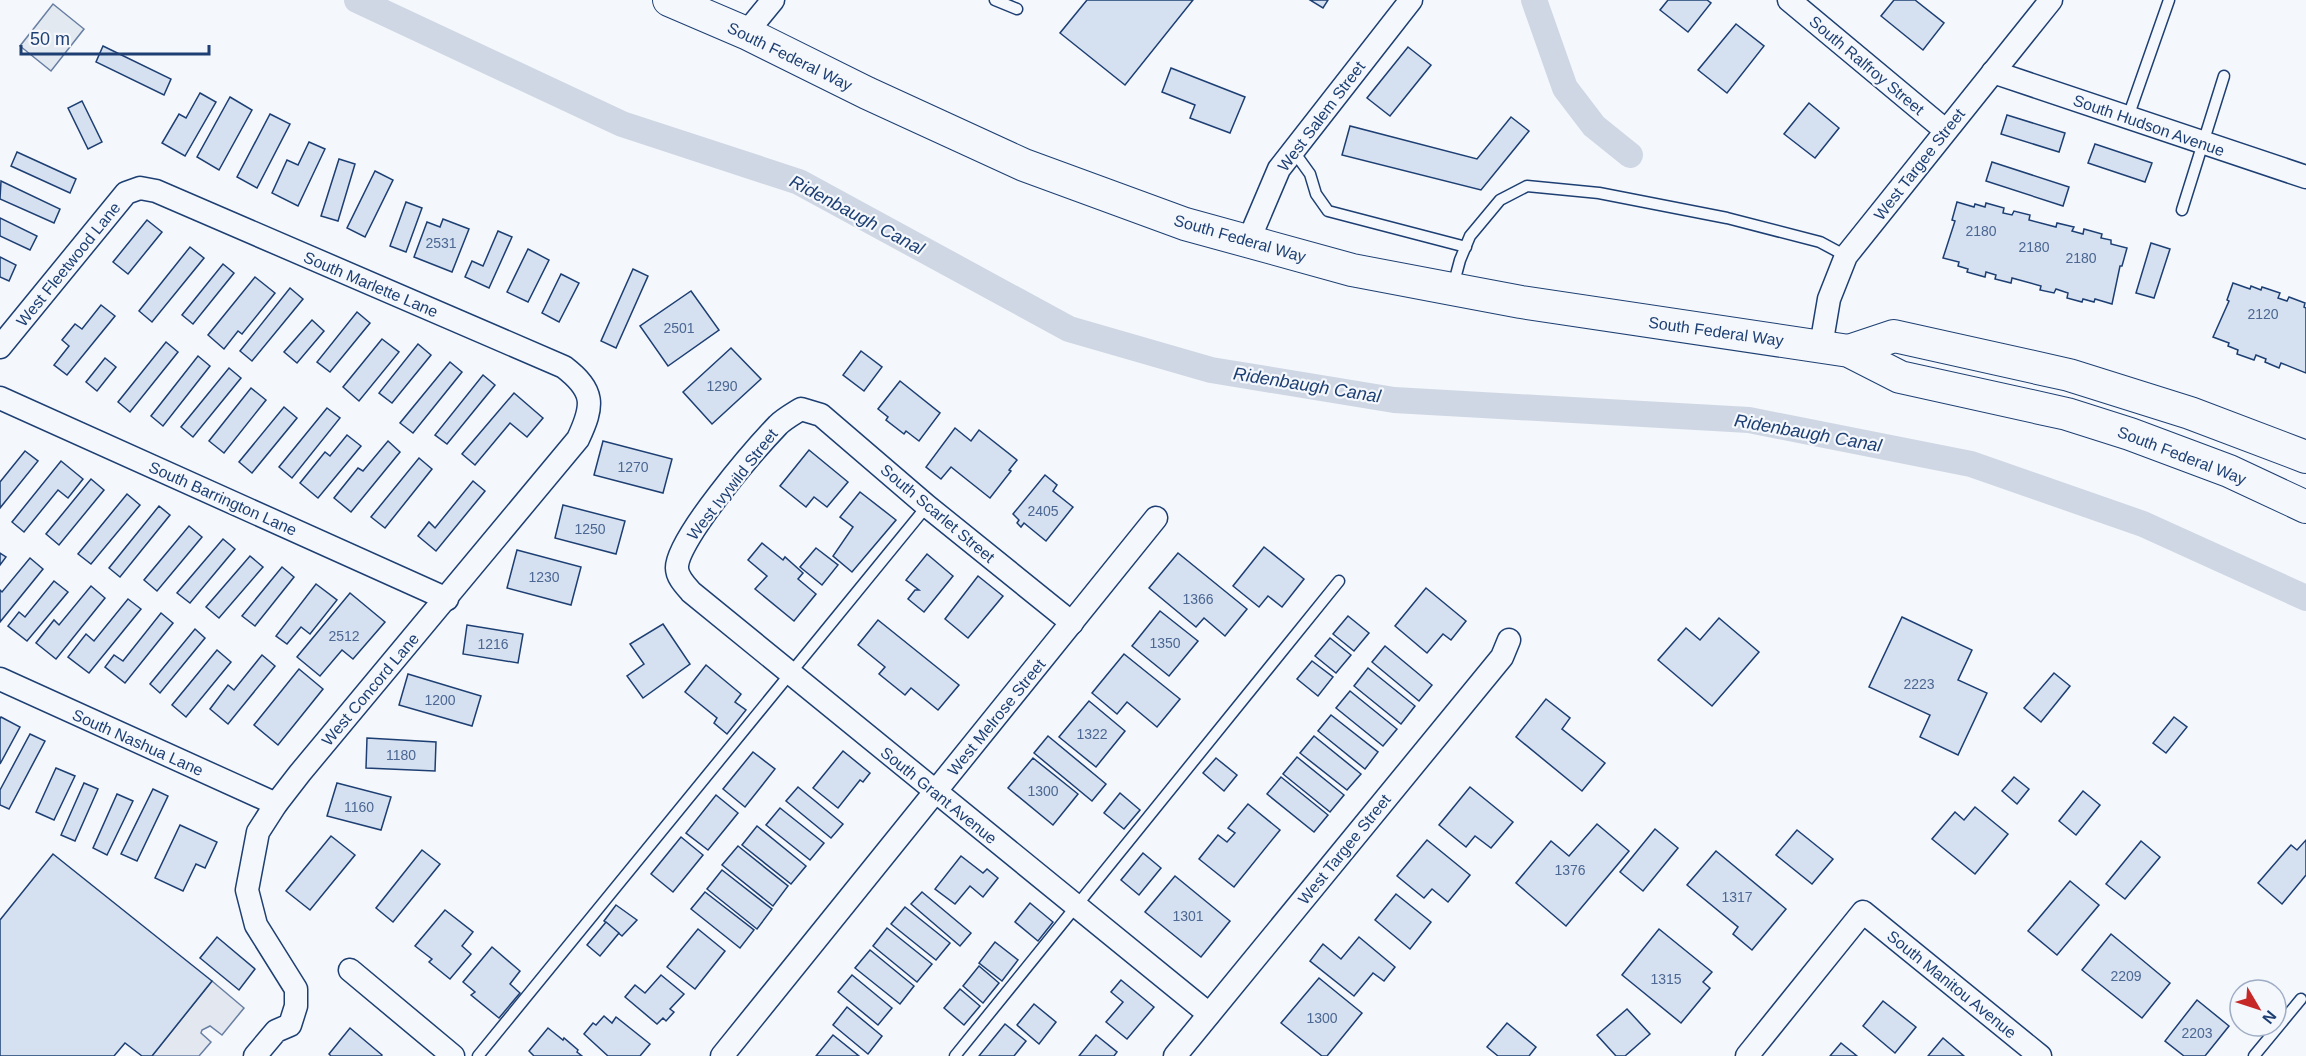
<svg xmlns="http://www.w3.org/2000/svg" width="2306" height="1056" font-family="Arial,sans-serif">
<style>
.green{fill:#e3e9f0;stroke:#687fa3;stroke-width:1.5}
.parking{fill:#e3e8f0;stroke:#687fa3;stroke-width:1.5}
.lines{fill:none;stroke-linecap:round;stroke-linejoin:round}
.canal{stroke:#cfd7e4;stroke-width:26}
.building{fill:#d5e0f0;stroke:#1d3f73;stroke-width:1.5}
.service-casing{stroke:#1d3f73;stroke-width:13}
.minor-casing{stroke:#1d3f73;stroke-width:25}
.secondary-casing{stroke:#1d3f73;stroke-width:34}
.service{stroke:#f4f7fb;stroke-width:10}
.minor{stroke:#f4f7fb;stroke-width:22}
.secondary{stroke:#f4f7fb;stroke-width:32}
.labels{text-anchor:middle;stroke-width:4.5;stroke-linejoin:round;paint-order:stroke}
.number-label{font-size:14px;fill:#4b6792}
.street-label{font-size:16px;fill:#1d3f73;stroke:#f4f7fb}
.water-label{font-size:18px;font-style:italic;fill:#1d3f73;stroke:#f4f7fb}
</style>
<rect width="100%" height="100%" fill="#f4f7fb"/>
<polygon class="green" points="53,4 84,29 51,71 20,46"/>
<polygon class="parking" points="212,981 244,1008 222,1035 210,1026 202,1030 201,1033 211,1042 199,1056 152,1056"/>
<g class="lines">
<g class="canal">
<polyline points="357,0 622,124 799,182 1069,329 1211,370 1394,400 1749,420 1971,464 2143,524 2306,598"/>
<polyline points="1534,0 1565,88 1594,126 1630,155"/>
</g>
</g>
<g class="building">
<polygon points="1087,0 1193,0 1125,85 1060,33"/>
<polygon points="1310,0 1328,0 1323,8"/>
<polygon points="1668,0 1707,0 1711,3 1688,32 1660,10"/>
<polygon points="1894,0 1915,0 1944,23 1923,50 1881,16"/>
<polygon points="1736,24 1764,46 1727,93 1698,70"/>
<polygon points="103,46 171,79 164,95 96,62"/>
<polygon points="1408,47 1431,65 1390,116 1367,98"/>
<polygon points="1171,68 1245,97 1230,133 1190,118 1195,105 1162,92"/>
<polygon points="200,93 216,102 185,156 162,143 179,114 186,118"/>
<polygon points="230,97 252,110 219,170 197,157"/>
<polygon points="82,101 102,142 88,149 68,108"/>
<polygon points="1809,103 1839,128 1815,158 1784,134"/>
<polygon points="270,114 290,124 257,188 237,177"/>
<polygon points="2007,115 2065,133 2059,152 2001,134"/>
<polygon points="1511,117 1529,131 1481,190 1342,155 1350,126 1477,159"/>
<polygon points="309,142 325,149 298,206 272,193 287,160 298,165"/>
<polygon points="2095,144 2152,163 2145,182 2088,163"/>
<polygon points="17,152 76,179 70,193 11,166"/>
<polygon points="339,159 355,164 338,221 321,216"/>
<polygon points="1992,162 2069,187 2063,206 1986,181"/>
<polygon points="375,171 393,180 365,237 347,228"/>
<polygon points="1,181 60,209 54,223 0,199"/>
<polygon points="406,202 422,208 406,252 390,246"/>
<polygon points="1957,202 1974,207 1975,204 1985,207 1986,203 2004,208 2003,213 2012,215 2014,211 2030,215 2029,220 2056,227 2057,223 2074,227 2072,231 2083,234 2084,229 2102,234 2101,238 2111,240 2111,244 2127,248 2122,266 2120,266 2112,304 2095,299 2094,302 2083,299 2082,302 2067,298 2068,293 2056,289 2054,293 2040,290 2041,286 2012,278 2011,283 1995,279 1996,275 1986,272 1985,277 1967,272 1968,269 1958,266 1959,262 1943,258 1955,221 1952,220"/>
<polygon points="0,218 37,236 30,250 0,236"/>
<polygon points="443,219 469,229 452,272 414,257 427,222 440,227"/>
<polygon points="147,220 162,232 128,274 113,262"/>
<polygon points="498,231 512,237 489,288 465,277 472,261 483,266"/>
<polygon points="2151,243 2170,249 2154,298 2136,293"/>
<polygon points="190,247 204,258 152,322 139,311"/>
<polygon points="528,249 549,260 528,302 507,292"/>
<polygon points="0,257 16,265 9,281 0,277"/>
<polygon points="223,264 234,273 193,324 182,315"/>
<polygon points="633,269 648,276 616,348 601,341"/>
<polygon points="561,274 579,283 559,322 542,313"/>
<polygon points="255,277 275,293 242,334 238,331 224,349 208,335"/>
<polygon points="2233,283 2250,289 2251,286 2261,290 2262,287 2280,293 2278,298 2287,301 2289,297 2305,303 2304,307 2306,308 2306,373 2281,363 2279,368 2265,362 2266,359 2256,355 2254,360 2237,354 2238,350 2228,346 2229,343 2213,337 2229,301 2227,300"/>
<polygon points="290,288 303,299 252,361 240,351"/>
<polygon points="691,291 719,330 668,366 640,326"/>
<polygon points="101,305 115,316 67,375 54,365 69,346 62,340 75,324 82,329"/>
<polygon points="357,312 370,323 330,372 317,362"/>
<polygon points="312,320 324,331 297,363 284,352"/>
<polygon points="382,339 399,352 359,401 343,387"/>
<polygon points="166,342 178,352 130,412 118,402"/>
<polygon points="418,344 431,355 392,403 379,393"/>
<polygon points="731,348 761,379 712,424 683,392"/>
<polygon points="861,351 882,367 864,391 843,375"/>
<polygon points="198,356 210,366 163,426 151,416"/>
<polygon points="105,358 116,367 97,391 86,382"/>
<polygon points="450,362 462,372 413,433 400,423"/>
<polygon points="229,368 241,378 193,437 181,427"/>
<polygon points="483,375 495,385 447,444 435,435"/>
<polygon points="900,381 940,413 919,441 906,431 904,434 886,420 888,417 878,409"/>
<polygon points="251,388 266,400 224,453 209,441"/>
<polygon points="514,393 543,418 527,437 510,423 475,465 462,454"/>
<polygon points="284,407 297,418 252,473 239,462"/>
<polygon points="327,408 340,418 292,478 279,467"/>
<polygon points="955,428 971,441 979,430 1017,460 1009,470 1011,471 990,498 951,467 941,479 926,467"/>
<polygon points="347,435 361,446 318,498 300,483 325,452 330,456"/>
<polygon points="388,441 400,452 351,512 334,498 358,468 363,471"/>
<polygon points="603,441 672,459 663,493 594,475"/>
<polygon points="809,450 848,482 827,507 814,497 806,507 780,486"/>
<polygon points="25,451 38,461 0,508 0,482"/>
<polygon points="419,458 432,469 385,528 371,517"/>
<polygon points="61,461 83,479 68,498 58,490 24,532 12,522"/>
<polygon points="1045,475 1057,485 1053,491 1073,507 1046,541 1024,523 1021,527 1017,523 1019,520 1013,514"/>
<polygon points="91,479 104,490 59,545 46,534"/>
<polygon points="473,481 485,491 436,551 418,536 429,522 435,528"/>
<polygon points="860,492 896,520 852,572 833,556 853,527 840,517"/>
<polygon points="127,494 140,505 91,564 78,554"/>
<polygon points="563,505 625,521 616,554 555,538"/>
<polygon points="159,506 170,515 120,577 109,568"/>
<polygon points="189,526 202,537 157,591 144,580"/>
<polygon points="223,539 235,549 190,603 177,593"/>
<polygon points="762,543 783,560 785,557 803,573 798,579 816,594 794,621 755,589 767,576 748,560"/>
<polygon points="1264,547 1304,579 1282,607 1268,596 1259,607 1233,586"/>
<polygon points="816,548 838,565 822,585 800,567"/>
<polygon points="517,550 581,567 571,605 507,588"/>
<polygon points="0,553 6,557 0,565"/>
<polygon points="1178,553 1247,609 1225,636 1204,618 1196,627 1149,588"/>
<polygon points="927,554 953,576 924,612 908,599 915,590 919,590 906,580"/>
<polygon points="250,556 263,567 219,618 206,607"/>
<polygon points="30,558 43,569 0,622 0,590 2,592"/>
<polygon points="282,567 294,577 255,626 242,616"/>
<polygon points="978,576 1003,596 968,638 945,619"/>
<polygon points="54,581 68,592 27,641 8,626 19,612 25,617"/>
<polygon points="316,584 337,600 310,634 301,627 287,644 276,636"/>
<polygon points="91,586 105,598 56,659 36,643 54,620 59,625"/>
<polygon points="1426,588 1466,621 1451,640 1443,634 1427,653 1395,626"/>
<polygon points="350,593 385,622 353,659 342,650 320,676 297,657"/>
<polygon points="128,599 141,609 89,673 68,657 86,634 94,641"/>
<polygon points="1160,611 1198,641 1169,676 1132,646"/>
<polygon points="161,613 173,623 125,683 105,667 114,655 123,661"/>
<polygon points="1348,616 1369,633 1354,651 1333,634"/>
<polygon points="1902,617 1972,650 1958,680 1987,693 1958,755 1920,737 1930,715 1869,687"/>
<polygon points="1719,618 1759,652 1712,706 1658,660 1686,628 1700,640"/>
<polygon points="878,620 959,685 938,710 911,688 905,695 879,674 885,667 858,645"/>
<polygon points="663,624 690,664 643,698 627,676 644,664 630,644"/>
<polygon points="467,625 523,634 518,663 463,654"/>
<polygon points="195,629 205,638 160,693 150,684"/>
<polygon points="1330,638 1351,655 1336,673 1315,656"/>
<polygon points="1385,646 1432,685 1419,701 1372,662"/>
<polygon points="217,650 231,662 186,717 172,705"/>
<polygon points="1124,654 1180,699 1157,727 1127,702 1117,714 1092,693"/>
<polygon points="262,655 275,666 228,724 210,709 228,685 234,690"/>
<polygon points="1312,661 1333,677 1318,696 1297,679"/>
<polygon points="706,665 741,694 735,702 746,710 727,734 714,723 717,718 685,692"/>
<polygon points="1368,668 1415,706 1401,724 1354,686"/>
<polygon points="299,669 323,689 278,745 254,725"/>
<polygon points="2054,673 2070,686 2041,722 2024,708"/>
<polygon points="408,674 481,696 472,726 399,705"/>
<polygon points="1350,691 1397,729 1383,746 1336,708"/>
<polygon points="1546,699 1570,718 1562,729 1605,763 1582,791 1516,737"/>
<polygon points="1089,701 1125,731 1096,767 1059,737"/>
<polygon points="1331,715 1378,752 1365,769 1318,731"/>
<polygon points="1,717 20,727 0,764 0,719"/>
<polygon points="2174,717 2187,727 2166,753 2153,743"/>
<polygon points="30,734 45,741 9,809 0,805 0,790"/>
<polygon points="1048,736 1106,784 1092,801 1034,753"/>
<polygon points="1314,736 1361,774 1347,790 1300,753"/>
<polygon points="367,738 436,742 435,771 366,768"/>
<polygon points="843,751 870,773 863,782 860,780 838,808 813,788"/>
<polygon points="753,752 775,769 745,807 723,789"/>
<polygon points="1297,757 1344,795 1330,812 1283,774"/>
<polygon points="1033,758 1078,794 1053,825 1008,788"/>
<polygon points="1216,758 1237,775 1224,791 1203,773"/>
<polygon points="56,768 75,776 54,820 36,812"/>
<polygon points="1281,777 1328,815 1314,832 1267,794"/>
<polygon points="2014,777 2029,789 2017,804 2002,791"/>
<polygon points="84,783 98,789 75,841 61,835"/>
<polygon points="337,783 391,797 381,830 327,816"/>
<polygon points="798,787 843,824 831,838 786,801"/>
<polygon points="1470,787 1513,822 1491,848 1475,836 1466,847 1439,825"/>
<polygon points="153,789 168,796 137,861 121,854"/>
<polygon points="2083,791 2100,805 2076,835 2059,821"/>
<polygon points="1120,793 1140,810 1124,829 1104,813"/>
<polygon points="117,794 133,801 107,855 93,848"/>
<polygon points="716,795 738,813 708,850 686,833"/>
<polygon points="1248,804 1280,830 1234,887 1199,859 1218,835 1227,842 1235,833 1228,828"/>
<polygon points="1975,807 2008,834 1975,874 1932,839 1955,812 1964,820"/>
<polygon points="780,808 824,843 810,860 766,825"/>
<polygon points="1597,824 1629,851 1566,926 1516,883 1551,841 1569,856"/>
<polygon points="180,825 217,842 205,868 196,864 183,891 155,878"/>
<polygon points="757,826 806,866 791,884 742,845"/>
<polygon points="1655,829 1678,848 1643,891 1620,872"/>
<polygon points="1797,830 1833,859 1812,884 1776,855"/>
<polygon points="331,836 355,855 310,910 286,891"/>
<polygon points="681,837 703,855 673,892 651,874"/>
<polygon points="1427,840 1470,875 1448,902 1432,889 1424,898 1397,876"/>
<polygon points="2306,840 2306,875 2282,904 2258,883 2291,845 2297,850"/>
<polygon points="2141,841 2160,857 2125,899 2106,884"/>
<polygon points="738,846 788,886 773,906 722,865"/>
<polygon points="422,850 440,864 393,922 376,908"/>
<polygon points="1716,851 1786,909 1752,950 1733,934 1738,927 1687,885"/>
<polygon points="1143,853 1161,868 1139,895 1121,880"/>
<polygon points="53,854 212,981 152,1056 142,1056 125,1043 114,1056 0,1056 0,920"/>
<polygon points="961,856 983,873 987,869 998,878 983,897 970,886 955,904 935,889"/>
<polygon points="722,870 772,909 757,929 707,889"/>
<polygon points="1175,876 1230,921 1201,957 1145,912"/>
<polygon points="2070,881 2099,905 2057,955 2028,931"/>
<polygon points="705,892 754,930 740,948 691,909"/>
<polygon points="922,892 971,933 960,946 911,904"/>
<polygon points="1396,894 1431,922 1410,949 1375,920"/>
<polygon points="1030,903 1053,922 1038,941 1015,922"/>
<polygon points="616,905 637,920 622,936 604,921"/>
<polygon points="905,907 950,943 936,960 891,924"/>
<polygon points="445,910 473,932 462,946 471,954 450,979 429,962 432,959 415,946"/>
<polygon points="606,922 619,933 600,956 587,945"/>
<polygon points="887,928 932,964 917,982 873,946"/>
<polygon points="698,929 725,951 695,989 667,967"/>
<polygon points="1659,929 1712,972 1703,982 1710,988 1681,1023 1622,975"/>
<polygon points="2111,934 2170,983 2142,1018 2082,970"/>
<polygon points="217,937 255,969 239,990 200,958"/>
<polygon points="1359,937 1395,967 1384,981 1373,973 1354,996 1310,961 1323,944 1341,959"/>
<polygon points="995,942 1018,960 1002,981 979,963"/>
<polygon points="492,947 520,971 510,984 520,993 499,1018 471,995 475,992 463,982"/>
<polygon points="870,950 914,986 900,1004 855,968"/>
<polygon points="979,966 999,983 983,1003 963,986"/>
<polygon points="661,975 684,994 670,1009 674,1012 666,1021 663,1018 657,1024 625,997 635,985 645,993"/>
<polygon points="852,975 892,1008 878,1025 838,992"/>
<polygon points="1319,978 1362,1013 1327,1056 1322,1056 1281,1023"/>
<polygon points="1121,980 1154,1007 1127,1039 1106,1022 1123,1002 1111,992"/>
<polygon points="960,989 980,1006 964,1025 944,1008"/>
<polygon points="2197,1000 2229,1026 2205,1056 2184,1056 2165,1041"/>
<polygon points="1883,1001 1916,1027 1895,1053 1863,1026"/>
<polygon points="1034,1004 1056,1022 1039,1044 1017,1025"/>
<polygon points="847,1007 882,1036 868,1054 833,1025"/>
<polygon points="1627,1009 1650,1034 1625,1056 1616,1056 1597,1035"/>
<polygon points="604,1016 612,1023 616,1017 650,1044 640,1056 608,1056 584,1034 593,1023 596,1025"/>
<polygon points="1507,1023 1536,1047 1529,1056 1498,1056 1487,1047"/>
<polygon points="1005,1024 1026,1041 1014,1056 979,1056"/>
<polygon points="350,1028 382,1055 381,1056 331,1056 329,1054"/>
<polygon points="548,1028 563,1040 564,1038 578,1050 577,1052 582,1056 534,1056 529,1051"/>
<polygon points="833,1035 859,1056 816,1056"/>
<polygon points="1096,1035 1117,1052 1114,1056 1079,1056"/>
<polygon points="1943,1038 1964,1056 1928,1056"/>
<polygon points="1841,1043 1857,1056 1830,1056"/>
</g>
<g class="lines">
<defs>
<g id="service">
<polyline points="995,0 1017,9"/>
<polyline points="2128,117 2169,0"/>
<polyline points="1292,149 1310,174 1316,194 1328,211 1466,247"/>
<polyline points="2182,210 2224,76"/>
<polyline points="1453,286 1460,260 1470,236 1500,200 1527,186 1599,193 1727,218 1820,242 1846,256"/>
<polyline points="478,1056 927,506"/>
<polyline points="955,1056 1339,581"/>
<polyline points="2254,1056 2301,999"/>
</g>
<g id="minor">
<polyline points="1789,0 1945,130"/>
<polyline points="746,33 773,0"/>
<polyline points="1993,72 2306,177"/>
<polyline points="1248,242 1279,169 1411,0"/>
<polyline points="1821,346 1829,299 1846,256 2051,0"/>
<path d="M 0,347 L 126,193 L 140,188 L 156,191 L 564,367 C 595,391 594,405 578,439 L 300,773 L 276,804 L 258,832 L 247,890 L 256,925 L 296,989 L 296,1006 L 290,1025 L 276,1031 L 255,1056"/>
<polyline points="0,398 447,599"/>
<path d="M 1072,623 L 927,506 L 821,415 L 801,409 C 793,414 784,419 778,425 C 756,448 676,540 677,568 C 677,577 685,585 691,592 L 1209,1014"/>
<polyline points="0,679 276,804"/>
<polyline points="350,970 453,1056"/>
<polyline points="722,1056 1156,518"/>
<polyline points="1175,1056 1502,657 1509,640"/>
<polyline points="1747,1056 1863,912 2040,1056"/>
</g>
<g id="secondary">
<polyline points="669,0 746,33 867,93 1024,165 1185,224 1352,270 1452,289 1521,302 1849,351 1900,377 2067,414 2130,434 2229,471 2306,507"/>
<polyline points="1849,351 1894,336 2069,375 2190,413 2306,457"/>
</g>
</defs>
<use href="#service" class="service-casing"/>
<use href="#minor" class="minor-casing"/>
<use href="#secondary" class="secondary-casing"/>
<use href="#service" class="service"/>
<use href="#minor" class="minor"/>
<use href="#secondary" class="secondary"/>
</g>
<g class="labels">
<g class="number-label">
<text x="1981" y="236">2180</text>
<text x="441" y="248">2531</text>
<text x="2034" y="252">2180</text>
<text x="2081" y="263">2180</text>
<text x="2263" y="319">2120</text>
<text x="679" y="333">2501</text>
<text x="722" y="391">1290</text>
<text x="633" y="472">1270</text>
<text x="1043" y="516">2405</text>
<text x="590" y="534">1250</text>
<text x="544" y="582">1230</text>
<text x="1198" y="604">1366</text>
<text x="344" y="641">2512</text>
<text x="1165" y="648">1350</text>
<text x="493" y="649">1216</text>
<text x="1919" y="689">2223</text>
<text x="440" y="705">1200</text>
<text x="1092" y="739">1322</text>
<text x="401" y="760">1180</text>
<text x="1043" y="796">1300</text>
<text x="359" y="812">1160</text>
<text x="1570" y="875">1376</text>
<text x="1737" y="902">1317</text>
<text x="1188" y="921">1301</text>
<text x="2126" y="981">2209</text>
<text x="1666" y="984">1315</text>
<text x="1322" y="1023">1300</text>
<text x="2197" y="1038">2203</text>
</g>
<g class="street-label">
<text transform="translate(790 56) rotate(26)" y="6">South Federal Way</text>
<text transform="translate(1867 65) rotate(40)" y="6">South Ralfroy Street</text>
<text transform="translate(1321 116) rotate(-53)" y="6">West Salem Street</text>
<text transform="translate(2149 125) rotate(19)" y="6">South Hudson Avenue</text>
<text transform="translate(1919 164) rotate(-52)" y="6">West Targee Street</text>
<text transform="translate(1240 238) rotate(16)" y="6">South Federal Way</text>
<text transform="translate(68 264) rotate(-51)" y="6">West Fleetwood Lane</text>
<text transform="translate(371 284) rotate(23)" y="6">South Marlette Lane</text>
<text transform="translate(1716 331) rotate(8)" y="6">South Federal Way</text>
<text transform="translate(2182 455) rotate(21)" y="6">South Federal Way</text>
<text transform="translate(732 484) rotate(-52)" y="6">West Ivywild Street</text>
<text transform="translate(223 498) rotate(24)" y="6">South Barrington Lane</text>
<text transform="translate(938 513) rotate(40)" y="6">South Scarlet Street</text>
<text transform="translate(370 689) rotate(-50)" y="6">West Concord Lane</text>
<text transform="translate(996 717) rotate(-51)" y="6">West Melrose Street</text>
<text transform="translate(138 742) rotate(24)" y="6">South Nashua Lane</text>
<text transform="translate(939 795) rotate(39)" y="6">South Grant Avenue</text>
<text transform="translate(1344 849) rotate(-51)" y="6">West Targee Street</text>
<text transform="translate(1952 984) rotate(39)" y="6">South Manitou Avenue</text>
</g>
<g class="water-label">
<text transform="translate(857 215) rotate(28)" y="6">Ridenbaugh Canal</text>
<text transform="translate(1307 385) rotate(9)" y="6">Ridenbaugh Canal</text>
<text transform="translate(1808 433) rotate(10)" y="6">Ridenbaugh Canal</text>
</g>
</g>
<g transform="translate(2258 1008) rotate(129)"><circle r="28" fill="#f4f7fb" stroke="#9eadc5" stroke-width="1.5"/>
<path d="M0-4.5L10 22L0 15L-10 22Z" fill="#c62828"/>
<text y="-9" font-size="16" font-weight="bold" text-anchor="middle" fill="#1d3f73">N</text>
</g>
<path d="M21 45v9h188v-9" fill="none" stroke="#1d3f73" stroke-width="3"/>
<text x="30" y="45" font-size="18" fill="#1d3f73" stroke="#f4f7fb" stroke-width="4.5" paint-order="stroke">50 m</text>
</svg>
